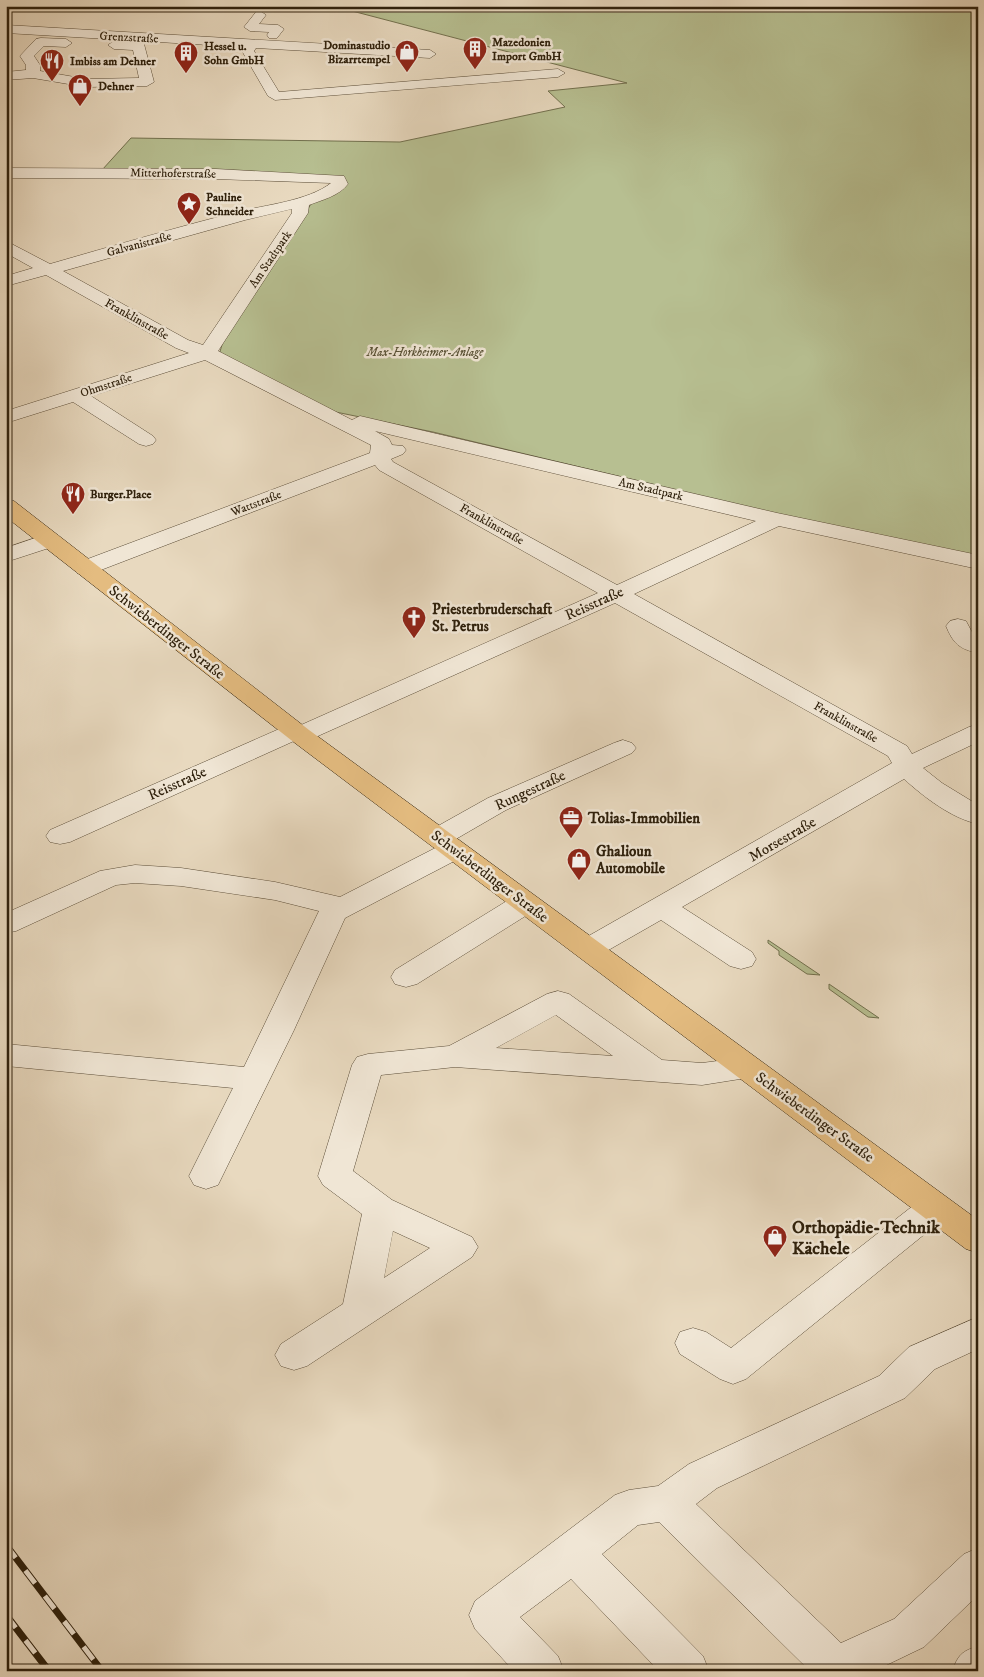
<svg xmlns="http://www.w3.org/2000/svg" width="984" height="1677" font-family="'IM FELL DW Pica',serif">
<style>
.green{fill:#b7bf91;stroke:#72704e}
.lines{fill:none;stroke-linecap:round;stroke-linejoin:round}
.minor-casing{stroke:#5c4e39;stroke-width:1}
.major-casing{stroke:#2e200c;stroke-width:1}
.minor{fill:#f0e6d5;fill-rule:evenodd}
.major{fill:#e4bc80;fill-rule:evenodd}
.rail-casing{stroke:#2e200c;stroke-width:7}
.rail{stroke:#f0e6d5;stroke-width:5;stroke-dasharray:16;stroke-linecap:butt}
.labels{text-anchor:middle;stroke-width:5;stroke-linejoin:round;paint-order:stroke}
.far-street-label{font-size:12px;fill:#2e200c;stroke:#f0e6d5}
.far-poi-label{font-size:12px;font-weight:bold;fill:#2e200c;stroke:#f0e6d5;text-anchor:start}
.far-park-label{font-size:12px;font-style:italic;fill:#575034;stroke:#f0e6d5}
.street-label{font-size:15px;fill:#2e200c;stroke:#f0e6d5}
.poi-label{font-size:15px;font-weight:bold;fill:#2e200c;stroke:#f0e6d5;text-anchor:start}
.near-poi-label{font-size:18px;font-weight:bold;fill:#2e200c;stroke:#f0e6d5;text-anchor:start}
</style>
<rect width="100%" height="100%" fill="#e8d9bf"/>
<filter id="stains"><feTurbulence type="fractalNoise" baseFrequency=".004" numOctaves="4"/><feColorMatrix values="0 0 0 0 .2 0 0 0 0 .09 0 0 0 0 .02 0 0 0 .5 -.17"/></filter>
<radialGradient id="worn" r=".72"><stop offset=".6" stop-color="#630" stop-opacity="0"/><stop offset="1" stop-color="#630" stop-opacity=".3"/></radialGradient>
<g class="green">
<polygon points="333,6 978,6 978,557 785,516 433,432 326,410 219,355 224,338 313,201 341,178 102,170 131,138 400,142 565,107 548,91 627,83"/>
<polygon points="768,940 820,975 807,974 779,955 779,951 768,943"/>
<polygon points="829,984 879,1018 868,1017 829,989"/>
</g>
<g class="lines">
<defs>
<g id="minor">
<polygon points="260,11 266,15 259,24 278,25 284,29 277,38 269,38 267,35 269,32 250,31 244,27 256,12"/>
<polygon points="6,25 430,50 436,54 430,58 256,48 254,51 279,92 558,69 565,73 558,77 275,100 268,96 242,51 243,47 6,33"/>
<polygon points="41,38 66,39 72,43 66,47 44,46 34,56 40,65 40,71 86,79 139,78 133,50 114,49 108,45 114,41 144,44 154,82 147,86 86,87 33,78 6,80 6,72 26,70 26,65 20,56 36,39"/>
<path d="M 6,168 L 216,169 L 344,176 L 348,184 C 339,196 322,200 309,205 L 308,213 L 218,351 L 352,420 L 360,416 L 777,513 L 978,555 L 978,569 L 779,526 L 634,594 L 907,746 L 912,754 L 969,727 L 978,724 L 978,742 L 923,768 L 942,783 L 978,805 L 978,824 C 951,818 924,797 904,779 L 682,907 L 752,952 L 756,959 L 752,966 L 741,969 L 730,966 L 661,920 L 598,956 L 588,959 L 578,956 L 573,949 L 578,942 L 892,763 L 888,756 L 615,603 L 309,740 L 300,743 L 294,741 L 70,842 L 60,844 L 50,842 L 46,836 L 50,830 L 286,726 L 295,723 L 301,725 L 598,593 L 379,470 L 375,465 L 93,573 L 85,575 L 77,573 L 74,568 L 77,563 L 370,453 L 371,445 L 205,360 L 91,396 L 153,436 L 156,440 L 153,444 L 146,446 L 139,444 L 73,402 L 6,423 L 6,411 L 189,353 L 176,348 L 46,275 L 6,286 L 6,276 L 33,268 L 6,253 L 6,241 L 50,264 C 112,246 175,228 237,212 C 265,205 308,201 331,183 L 216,179 L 6,178 ZM 292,209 L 292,213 L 203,345 L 188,340 L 63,271 L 245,220 ZM 375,431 L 756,521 L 617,585 L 393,462 L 391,459 L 403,454 L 406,450 L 403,446 L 392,445 L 389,439 Z"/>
<polygon points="50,533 58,535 61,540 58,545 6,562 6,548"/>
<path d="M 958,619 L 966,621 L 973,634 L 978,636 L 978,653 C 959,649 953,643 946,626 L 950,621 Z"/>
<polygon points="623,740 632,743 636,748 632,753 506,810 449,843 454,841 464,844 468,850 464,856 345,918 294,1030 218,1185 206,1189 194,1185 189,1176 233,1088 6,1066 6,1044 244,1067 319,911 275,900 181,886 135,883 116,885 16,931 6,933 6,913 100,871 135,865 181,868 275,882 340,897 443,844 439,845 429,843 425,837 429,831 488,798 614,743"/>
<polygon points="525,894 535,896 539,903 535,910 417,984 406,987 395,984 391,977 395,970 515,896"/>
<path d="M 558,991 L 569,994 L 662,1060 L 702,1063 L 748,1057 L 759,1060 L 764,1068 L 759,1076 L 702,1085 L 455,1067 L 381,1075 L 353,1171 L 392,1200 L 472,1237 L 478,1247 L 472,1257 L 307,1366 L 294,1370 L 281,1366 L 275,1355 L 281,1344 L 343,1304 L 362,1214 L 323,1185 L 318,1176 L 352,1065 L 357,1057 L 368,1054 L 449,1046 L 547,994 ZM 556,1015 L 613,1056 L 496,1048 ZM 393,1231 L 430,1248 L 384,1278 Z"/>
<polygon points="935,1194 947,1198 952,1207 947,1216 746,1379 733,1384 720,1379 680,1354 675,1343 680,1332 693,1328 706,1332 731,1348 923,1198"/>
<polygon points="978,1317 978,1349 935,1369 905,1398 717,1488 696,1504 841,1643 894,1619 964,1554 978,1548 978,1595 924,1647 874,1671 810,1671 659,1522 638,1525 602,1554 703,1656 709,1671 659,1671 571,1579 520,1617 558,1656 564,1671 514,1671 475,1629 469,1615 475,1601 615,1495 629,1490 658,1486 689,1464 879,1376 909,1347"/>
<path d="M 978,1646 L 978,1671 L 952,1671 C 959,1654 961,1652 978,1646 Z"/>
</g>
<polygon id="major" points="6,500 14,501 309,730 978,1220 978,1253 966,1249 291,740 6,517"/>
</defs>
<use href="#minor" class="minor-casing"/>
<use href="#major" class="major-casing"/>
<use href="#minor" class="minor"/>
<use href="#major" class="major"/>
<defs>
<g id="rail">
<polyline points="6,1545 102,1671"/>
<polyline points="6,1615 49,1671"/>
</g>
</defs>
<use href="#rail" class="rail-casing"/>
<use href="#rail" class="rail"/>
</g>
<defs>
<symbol id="building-pin" viewBox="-11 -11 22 30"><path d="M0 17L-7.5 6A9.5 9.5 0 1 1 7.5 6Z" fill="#8f2418" stroke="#f0e6d5"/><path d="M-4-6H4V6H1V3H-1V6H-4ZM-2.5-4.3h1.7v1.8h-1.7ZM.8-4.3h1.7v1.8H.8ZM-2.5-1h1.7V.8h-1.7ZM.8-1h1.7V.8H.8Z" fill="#fff"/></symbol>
<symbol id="shop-pin" viewBox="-11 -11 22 30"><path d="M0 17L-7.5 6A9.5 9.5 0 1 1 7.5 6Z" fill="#8f2418" stroke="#f0e6d5"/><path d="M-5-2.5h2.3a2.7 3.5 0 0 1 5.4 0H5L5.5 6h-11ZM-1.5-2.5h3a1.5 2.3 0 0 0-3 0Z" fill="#fff"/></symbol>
<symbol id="restaurant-pin" viewBox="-11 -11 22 30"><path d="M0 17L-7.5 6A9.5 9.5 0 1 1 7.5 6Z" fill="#8f2418" stroke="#f0e6d5"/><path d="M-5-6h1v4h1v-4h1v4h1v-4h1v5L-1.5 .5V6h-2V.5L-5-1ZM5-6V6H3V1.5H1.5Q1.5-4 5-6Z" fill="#fff"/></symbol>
<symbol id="sight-pin" viewBox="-11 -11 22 30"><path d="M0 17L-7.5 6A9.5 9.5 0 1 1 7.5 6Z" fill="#8f2418" stroke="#f0e6d5"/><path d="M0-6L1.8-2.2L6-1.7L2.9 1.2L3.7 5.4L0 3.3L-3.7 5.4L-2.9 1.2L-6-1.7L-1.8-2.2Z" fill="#fff"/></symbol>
<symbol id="church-pin" viewBox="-11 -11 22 30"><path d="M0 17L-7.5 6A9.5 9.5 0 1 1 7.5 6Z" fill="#8f2418" stroke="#f0e6d5"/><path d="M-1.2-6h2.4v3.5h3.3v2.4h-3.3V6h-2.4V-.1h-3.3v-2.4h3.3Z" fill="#fff"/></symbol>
<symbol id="office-pin" viewBox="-11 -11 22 30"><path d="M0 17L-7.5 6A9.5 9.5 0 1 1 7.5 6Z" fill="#8f2418" stroke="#f0e6d5"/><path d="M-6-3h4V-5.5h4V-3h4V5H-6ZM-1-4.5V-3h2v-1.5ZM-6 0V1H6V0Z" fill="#fff"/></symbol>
</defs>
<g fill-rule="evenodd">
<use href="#building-pin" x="461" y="35" width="28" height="38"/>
<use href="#shop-pin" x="393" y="38" width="28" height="38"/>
<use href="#building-pin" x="172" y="39" width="28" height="38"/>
<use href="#restaurant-pin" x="38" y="47" width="28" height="38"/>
<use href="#shop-pin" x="66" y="72" width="28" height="38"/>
<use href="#sight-pin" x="175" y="190" width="28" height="38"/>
<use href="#restaurant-pin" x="59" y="480" width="28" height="38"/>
<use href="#church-pin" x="400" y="604" width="28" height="38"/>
<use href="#office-pin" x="557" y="804" width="28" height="38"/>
<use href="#shop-pin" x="565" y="846" width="28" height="38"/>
<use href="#shop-pin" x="761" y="1223" width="28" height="38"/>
</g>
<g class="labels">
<g class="far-street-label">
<text transform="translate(129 37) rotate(3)" y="4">Grenzstraße</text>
<text transform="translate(173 173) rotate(1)" y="4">Mitterhoferstraße</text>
<text transform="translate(139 244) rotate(-15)" y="4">Galvanistraße</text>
<text transform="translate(270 259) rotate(-56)" y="4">Am Stadtpark</text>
<text transform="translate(137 319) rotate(29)" y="4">Franklinstraße</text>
<text transform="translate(106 385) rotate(-18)" y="4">Ohmstraße</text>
<text transform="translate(651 489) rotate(13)" y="4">Am Stadtpark</text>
<text transform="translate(256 503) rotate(-21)" y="4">Wattstraße</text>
<text transform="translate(492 524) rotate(29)" y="4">Franklinstraße</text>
<text transform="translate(846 722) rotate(29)" y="4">Franklinstraße</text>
</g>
<g class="far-poi-label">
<text x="492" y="46">Mazedonien<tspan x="492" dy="14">Import GmbH</tspan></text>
<text x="390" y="49" text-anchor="end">Dominastudio<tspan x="390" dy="14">Bizarrtempel</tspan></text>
<text x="204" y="50">Hessel u.<tspan x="204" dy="14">Sohn GmbH</tspan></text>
<text x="70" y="65">Imbiss am Dehner</text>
<text x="98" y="90">Dehner</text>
<text x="206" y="201">Pauline<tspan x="206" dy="14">Schneider</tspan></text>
<text x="90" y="498">Burger.Place</text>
</g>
<g class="far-park-label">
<text x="425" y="356">Max-Horkheimer-Anlage</text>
</g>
<g class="street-label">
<text transform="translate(594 603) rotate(-24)" y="5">Reisstraße</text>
<text transform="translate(167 632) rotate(38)" y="5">Schwieberdinger Straße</text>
<text transform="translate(177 783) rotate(-24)" y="5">Reisstraße</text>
<text transform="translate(530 790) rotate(-25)" y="5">Rungestraße</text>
<text transform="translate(782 839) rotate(-30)" y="5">Morsestraße</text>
<text transform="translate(490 876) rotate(37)" y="5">Schwieberdinger Straße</text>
<text transform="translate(815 1117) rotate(36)" y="5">Schwieberdinger Straße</text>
</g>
<g class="poi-label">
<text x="432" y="614">Priesterbruderschaft<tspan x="432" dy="17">St. Petrus</tspan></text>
<text x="588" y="823">Tolias-Immobilien</text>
<text x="596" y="856">Ghalioun<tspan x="596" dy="17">Automobile</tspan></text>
</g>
<g class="near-poi-label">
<text x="792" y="1233">Orthopädie-Technik<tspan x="792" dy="21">Kächele</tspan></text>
</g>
</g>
<rect width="984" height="1677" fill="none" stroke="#e8d9bf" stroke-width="25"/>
<rect x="8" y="8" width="969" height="1662" fill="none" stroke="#2e200c" stroke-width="2.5"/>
<rect x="12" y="12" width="959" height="1652" fill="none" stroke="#2e200c"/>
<rect width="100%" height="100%" filter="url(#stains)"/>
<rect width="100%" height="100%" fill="url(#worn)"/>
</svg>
